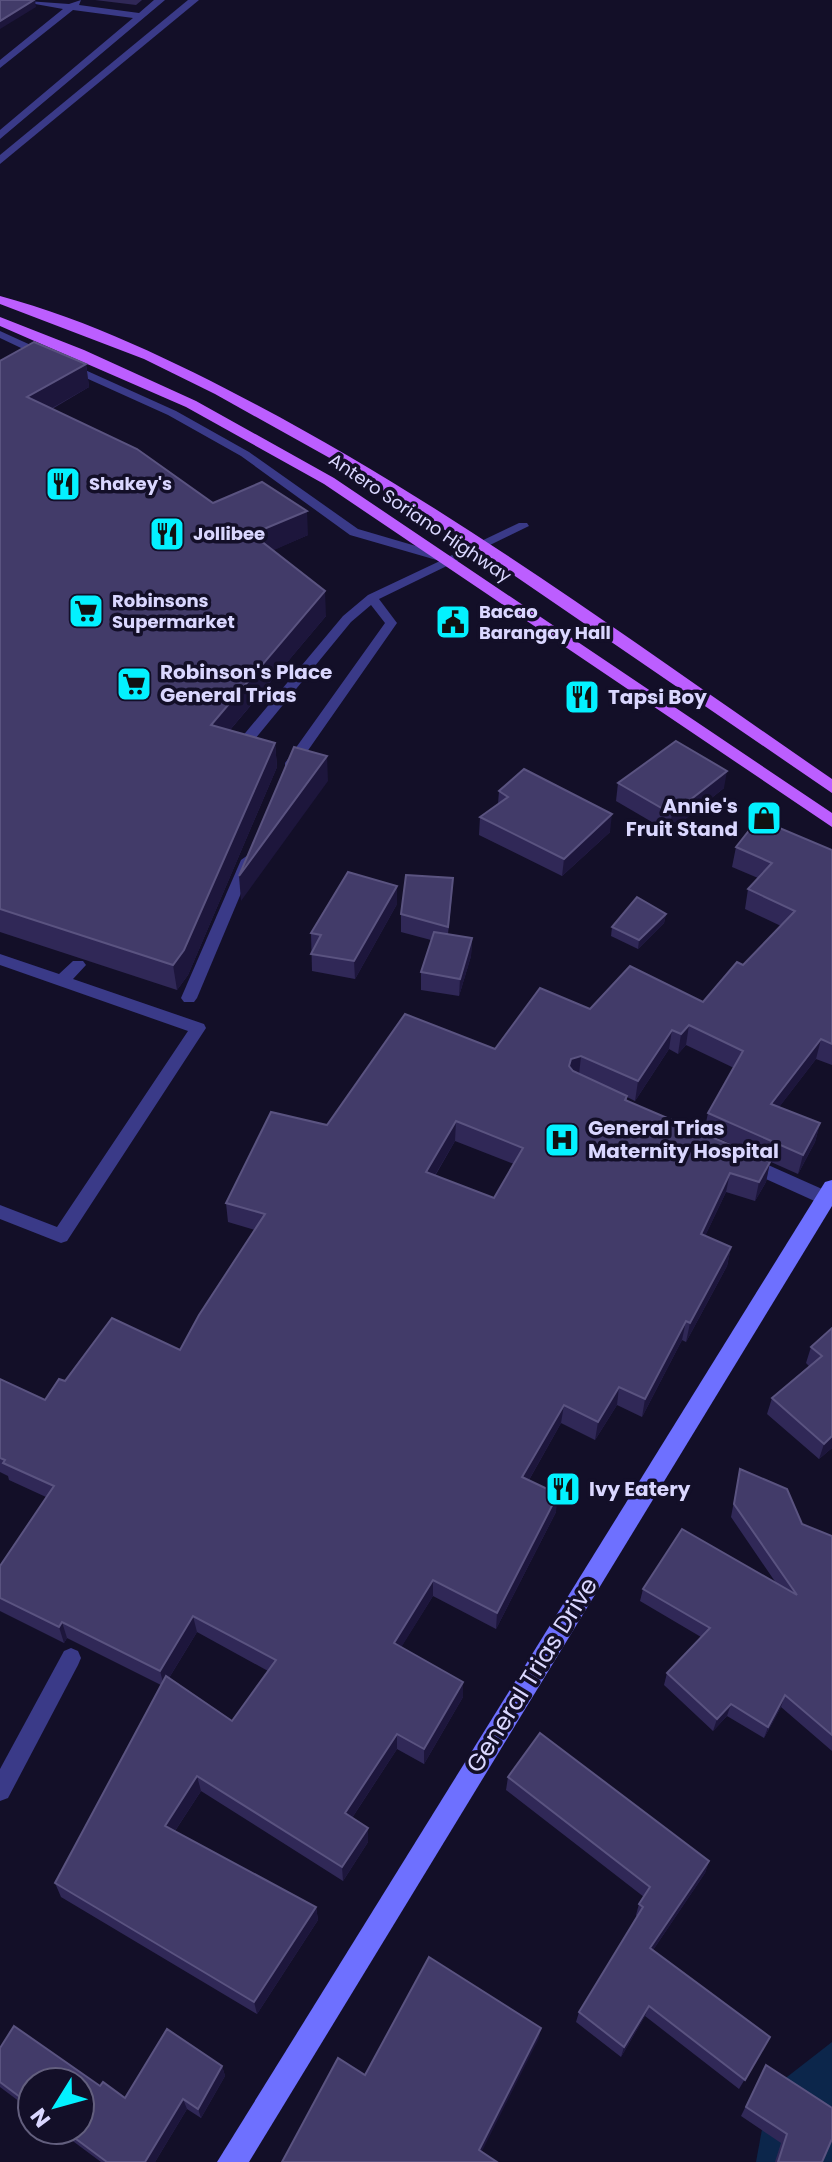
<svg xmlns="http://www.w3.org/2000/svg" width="832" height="2162" font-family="Poppins,sans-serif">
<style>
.water{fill:#0c264b}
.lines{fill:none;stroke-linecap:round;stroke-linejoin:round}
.service{fill:#3a3a88;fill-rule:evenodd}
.minor{fill:#3a3a88;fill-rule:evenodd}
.tertiary{fill:#3a3a88;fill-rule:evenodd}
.secondary{fill:#6e70ff;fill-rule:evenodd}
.primary{fill:#bc5eff;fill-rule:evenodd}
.wall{fill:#302857;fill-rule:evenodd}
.shaded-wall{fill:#1d163c}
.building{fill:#423b69;stroke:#5a5380;stroke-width:2;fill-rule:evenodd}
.labels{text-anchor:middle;stroke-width:7;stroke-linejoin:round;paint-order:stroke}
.far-poi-label{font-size:18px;font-weight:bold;fill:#dad7ff;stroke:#130f28;text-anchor:start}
.far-street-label{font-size:18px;fill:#dad7ff;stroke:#130f28}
.poi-label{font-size:20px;font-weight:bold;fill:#dad7ff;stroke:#130f28;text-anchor:start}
.near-street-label{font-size:24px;fill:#dad7ff;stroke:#130f28}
</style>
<rect width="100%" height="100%" fill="#130f28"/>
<polygon class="water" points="832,2042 832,2162 756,2162 769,2091"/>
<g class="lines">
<g class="service">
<polygon points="0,331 46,352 47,354 38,356 0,338"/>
<polygon points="66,365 74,365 176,411 249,452 358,529 450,556 519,523 527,523 529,526 379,599 397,623 295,769 285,769 285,763 385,623 371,605 351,622 251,744 241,744 241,738 343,616 368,595 440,561 350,535 241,456 168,415 66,369"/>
<polygon points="248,855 255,860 197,998 194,1002 184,1002 181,998 241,860"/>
<polygon points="0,954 59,974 73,961 83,961 86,965 73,979 204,1024 206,1028 67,1241 61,1243 0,1219 0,1205 57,1227 188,1031 0,965"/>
<polygon points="750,1157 831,1193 831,1203 819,1203 744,1169 742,1164 744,1159"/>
<polygon points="71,1648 78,1651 81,1658 78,1665 8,1798 0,1801 0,1769 64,1651"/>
</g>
<polygon class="minor" points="13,0 69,4 81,0 79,5 139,13 154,0 165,0 0,139 0,130 133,18 73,10 0,68 0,60 63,9"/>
<polygon class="tertiary" points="188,0 199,0 0,164 0,155"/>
<polygon class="secondary" points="832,1180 832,1206 249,2162 217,2162 825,1182"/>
<g class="primary">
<path d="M 0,296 C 89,320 176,362 257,405 C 459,512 644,650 832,779 L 832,793 L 487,557 L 353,471 L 215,394 L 144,359 L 0,304 Z"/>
<polygon points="0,317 84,350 196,401 334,478 832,813 832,827 324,484 186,407 0,326"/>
</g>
</g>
<g class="wall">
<polygon points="95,0 142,0 136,5"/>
<polygon points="0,361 86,364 89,387 52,409 213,503 308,535 273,550 326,616 230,730 275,743 277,767 188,975 177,990 0,932"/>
<polygon points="618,783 724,788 669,832 616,801"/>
<polygon points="499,791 610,832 562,876 479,835 480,817 498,804"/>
<path d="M 736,847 L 832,850 L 832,1065 L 816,1059 L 779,1107 L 820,1123 L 815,1142 L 798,1174 L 704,1132 L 708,1113 L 734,1068 L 686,1045 L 678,1054 L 669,1049 L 635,1101 L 627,1097 L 627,1101 L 770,1162 L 766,1182 L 755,1201 L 726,1192 L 705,1236 L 731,1247 L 727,1266 L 686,1342 L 682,1340 L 642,1417 L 617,1405 L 595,1440 L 561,1423 L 529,1480 L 556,1512 L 496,1629 L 433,1596 L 401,1647 L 463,1697 L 424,1764 L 397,1749 L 352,1818 L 368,1842 L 343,1881 L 201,1791 L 175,1831 L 316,1907 L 318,1920 L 257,2014 L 61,1897 L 55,1883 L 161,1685 L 67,1638 L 64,1643 L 0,1611 L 0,1566 L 46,1497 L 9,1480 L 8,1476 L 0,1472 L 0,1379 L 45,1400 L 65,1381 L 180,1350 L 255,1230 L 228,1222 L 226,1203 L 327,1125 L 495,1049 L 590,1009 L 703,1002 L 743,965 L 781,926 L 745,909 L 748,889 L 758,878 L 732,867 ZM 455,1141 L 514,1164 L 494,1198 L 435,1176 ZM 197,1632 L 268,1671 L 232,1721 L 169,1678 Z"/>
<polygon points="453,878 452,895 448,934 472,938 471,956 459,996 421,990 421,972 431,940 401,932 401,914"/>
<polygon points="397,904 355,979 312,971 311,933"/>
<polygon points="666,914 664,923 638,949 611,936 612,927"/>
<polygon points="832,1328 832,1448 819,1459 767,1414 772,1398 809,1366 806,1363 811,1347"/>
<polygon points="740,1469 802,1524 832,1536 832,1751 781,1707 764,1738 727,1716 713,1731 664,1685 667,1673 701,1637 640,1601 643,1589 776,1583 731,1517"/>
<polygon points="508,1777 709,1861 705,1873 653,1950 770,2037 739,2089 645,2016 621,2057 576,2022 579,2012 637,1917 636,1915 639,1904 644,1897 506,1790"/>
<polygon points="0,2048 100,2086 125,2098 222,2066 225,2076 201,2118 187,2109 155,2162 101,2162 58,2130 80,2130 32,2082 32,2111 0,2087"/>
<polygon points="766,2065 822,2162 775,2162 781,2143 741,2116"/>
</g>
<g class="shaded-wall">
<polygon points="35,0 36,7 0,29 0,21"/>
<polygon points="86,364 89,387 31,420 27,397"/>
<polygon points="307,511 308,535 254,559 252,534"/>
<polygon points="325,591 326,616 213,750 211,725"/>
<polygon points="275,743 277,767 188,975 177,990 173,965"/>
<polygon points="327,756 328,781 241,901 239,876"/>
<polygon points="727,771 724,788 669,832 672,814"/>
<polygon points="612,814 610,832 562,876 564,859"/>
<polygon points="397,886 397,904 355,979 354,961"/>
<polygon points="666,914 664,923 638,949 639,940"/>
<polygon points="472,938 471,956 459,996 460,979"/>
<polygon points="689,1025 686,1045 678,1054 681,1034"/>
<polygon points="672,1030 669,1049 635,1101 638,1081"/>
<polygon points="821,1039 816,1059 767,1123 771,1104"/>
<polygon points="581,1056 579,1075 569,1079 569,1066 571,1059"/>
<polygon points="456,1121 455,1141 425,1192 426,1172"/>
<polygon points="820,1123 815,1142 798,1174 803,1155"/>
<polygon points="770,1162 766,1182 755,1201 759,1182"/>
<polygon points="730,1173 726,1192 697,1253 701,1234"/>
<polygon points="731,1247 727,1266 686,1342 690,1323"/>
<polygon points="686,1321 682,1340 642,1417 645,1399"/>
<polygon points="619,1387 617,1405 595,1440 598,1422"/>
<polygon points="564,1405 561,1423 521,1494 522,1477"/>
<polygon points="832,1436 832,1448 819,1459 824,1444"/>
<polygon points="558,1494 556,1512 496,1629 497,1613"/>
<polygon points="433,1580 433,1596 394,1659 394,1643"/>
<polygon points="193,1616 197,1632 164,1686 160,1671"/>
<polygon points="62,1622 67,1638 64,1643 59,1627"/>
<polygon points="463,1682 463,1697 424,1764 424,1749"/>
<polygon points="785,1695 781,1707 764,1738 768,1727"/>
<polygon points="731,1704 727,1716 713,1731 717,1719"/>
<polygon points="397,1734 397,1749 346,1827 345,1813"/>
<polygon points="197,1776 201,1791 169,1840 165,1826"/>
<polygon points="368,1828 368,1842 343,1881 342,1867"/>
<polygon points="709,1861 705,1873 647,1959 650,1948"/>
<polygon points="316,1907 318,1920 257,2014 254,2002"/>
<polygon points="649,2006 645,2016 621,2057 624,2047"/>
<polygon points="541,2028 539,2038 478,2159 479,2150"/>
<polygon points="222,2066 225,2076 201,2118 198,2109"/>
<polygon points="183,2099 187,2109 155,2162 145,2162"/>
</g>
<g class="building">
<polygon points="0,0 34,0 0,21"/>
<polygon points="34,342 86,364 27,397 137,449 213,503 262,482 307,511 252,534 325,591 211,725 275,743 184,950 173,965 0,909 0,361"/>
<polygon points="676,741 727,771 672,814 618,783"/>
<polygon points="294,747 327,756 239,876"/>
<polygon points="524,769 612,814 564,859 480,817 508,797 499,791"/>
<path d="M 758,819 L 832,850 L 832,1044 L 821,1039 L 771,1104 L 820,1123 L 803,1155 L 708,1113 L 743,1051 L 689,1025 L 681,1034 L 672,1030 L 638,1081 L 581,1056 L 571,1059 L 569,1066 L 573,1071 L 627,1096 L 625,1100 L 770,1162 L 759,1182 L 730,1173 L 701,1234 L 731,1247 L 690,1323 L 686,1321 L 645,1399 L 619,1387 L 598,1422 L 564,1405 L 522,1477 L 558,1494 L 497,1613 L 433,1580 L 394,1643 L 463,1682 L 424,1749 L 397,1734 L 345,1813 L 368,1828 L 342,1867 L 197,1776 L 165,1826 L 316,1907 L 254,2002 L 55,1883 L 166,1676 L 232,1721 L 276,1660 L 193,1616 L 160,1671 L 62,1622 L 59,1627 L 0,1598 L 0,1566 L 54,1486 L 3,1463 L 5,1460 L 0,1458 L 0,1379 L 45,1400 L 59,1379 L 65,1381 L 112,1318 L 180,1350 L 199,1315 L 265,1214 L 226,1203 L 271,1112 L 327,1125 L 405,1014 L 495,1049 L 540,988 L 590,1009 L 630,966 L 703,1002 L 737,962 L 743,965 L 795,911 L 748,889 L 772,863 L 736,847 ZM 456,1121 L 523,1148 L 494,1198 L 426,1172 Z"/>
<polygon points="348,872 397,886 354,961 311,954 321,935 311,933"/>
<polygon points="406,875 453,878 448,927 401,914"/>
<polygon points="637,897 666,914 639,940 612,927"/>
<polygon points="434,932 472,938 460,979 421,972"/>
<polygon points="832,1328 832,1436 824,1444 772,1398 822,1356 811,1347"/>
<polygon points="740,1469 787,1489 802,1524 832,1536 832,1735 785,1695 768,1727 731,1704 717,1719 667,1673 710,1628 643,1589 682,1529 797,1595 734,1504"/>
<polygon points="540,1733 709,1861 650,1948 770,2037 745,2080 649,2006 624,2047 579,2012 643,1907 639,1904 650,1887 508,1777"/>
<polygon points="429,1957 541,2028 479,2150 497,2162 282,2162 338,2058 365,2075"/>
<polygon points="14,2026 100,2086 103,2082 125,2098 167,2029 222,2066 198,2109 183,2099 145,2162 107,2162 64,2130 80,2130 80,2082 32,2082 32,2106 0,2082 0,2048"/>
<polygon points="766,2065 832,2108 832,2139 822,2162 778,2162 787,2134 746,2107"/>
</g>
<defs>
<symbol id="restaurant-square" viewBox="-11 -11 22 22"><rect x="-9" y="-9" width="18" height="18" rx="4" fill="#03f1ff" stroke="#130f28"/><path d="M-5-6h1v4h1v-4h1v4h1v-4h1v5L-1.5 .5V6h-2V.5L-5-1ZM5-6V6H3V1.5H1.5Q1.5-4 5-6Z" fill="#111"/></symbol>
<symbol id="supermarket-square" viewBox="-11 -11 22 22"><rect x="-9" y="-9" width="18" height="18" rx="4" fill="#03f1ff" stroke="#130f28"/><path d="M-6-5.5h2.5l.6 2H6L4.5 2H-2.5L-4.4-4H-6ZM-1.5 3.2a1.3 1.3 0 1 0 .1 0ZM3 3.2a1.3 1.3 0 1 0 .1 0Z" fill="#111"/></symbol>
<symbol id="civic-square" viewBox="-11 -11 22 22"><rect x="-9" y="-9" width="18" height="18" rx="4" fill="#03f1ff" stroke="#130f28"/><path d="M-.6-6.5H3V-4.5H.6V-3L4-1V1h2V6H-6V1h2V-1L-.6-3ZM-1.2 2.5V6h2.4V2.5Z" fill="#111"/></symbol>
<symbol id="shop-square" viewBox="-11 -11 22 22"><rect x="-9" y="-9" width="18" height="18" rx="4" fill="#03f1ff" stroke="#130f28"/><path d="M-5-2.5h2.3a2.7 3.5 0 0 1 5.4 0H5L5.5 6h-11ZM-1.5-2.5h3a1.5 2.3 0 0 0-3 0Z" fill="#111"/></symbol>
<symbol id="hospital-square" viewBox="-11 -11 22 22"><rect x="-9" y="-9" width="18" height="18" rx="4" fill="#03f1ff" stroke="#130f28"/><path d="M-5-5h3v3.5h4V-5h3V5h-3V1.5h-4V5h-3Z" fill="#111"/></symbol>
</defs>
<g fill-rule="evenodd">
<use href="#restaurant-square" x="43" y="464" width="40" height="40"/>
<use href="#restaurant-square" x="147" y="514" width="40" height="40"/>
<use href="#supermarket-square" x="66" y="591" width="40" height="40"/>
<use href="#civic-square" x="433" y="602" width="40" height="40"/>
<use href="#supermarket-square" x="114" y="664" width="40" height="40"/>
<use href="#restaurant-square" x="562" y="677" width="40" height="40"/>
<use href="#shop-square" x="744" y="798" width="40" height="40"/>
<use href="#hospital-square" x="542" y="1120" width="40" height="40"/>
<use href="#restaurant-square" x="543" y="1469" width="40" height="40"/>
</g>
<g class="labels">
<g class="far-poi-label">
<text x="89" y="490">Shakey's</text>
<text x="193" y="540">Jollibee</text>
<text x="112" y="607">Robinsons<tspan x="112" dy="21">Supermarket</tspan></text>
<text x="479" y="618">Bacao<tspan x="479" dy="21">Barangay Hall</tspan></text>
</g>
<g class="far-street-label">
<text transform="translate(420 518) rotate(34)" y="6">Antero Soriano Highway</text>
</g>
<g class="poi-label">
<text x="160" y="679">Robinson's Place<tspan x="160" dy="23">General Trias</tspan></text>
<text x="608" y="704">Tapsi Boy</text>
<text x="738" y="813" text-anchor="end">Annie's<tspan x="738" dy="23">Fruit Stand</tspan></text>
<text x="588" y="1135">General Trias<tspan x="588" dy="23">Maternity Hospital</tspan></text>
<text x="589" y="1496">Ivy Eatery</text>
</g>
<g class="near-street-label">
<text transform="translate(532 1675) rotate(-58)" y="8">General Trias Drive</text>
</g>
</g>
<g transform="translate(56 2106) rotate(233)"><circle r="38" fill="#130f28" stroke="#635f7e" stroke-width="2"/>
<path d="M0-6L14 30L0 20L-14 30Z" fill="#03f1ff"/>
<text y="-12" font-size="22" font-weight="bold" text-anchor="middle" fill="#dad7ff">N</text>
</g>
</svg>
